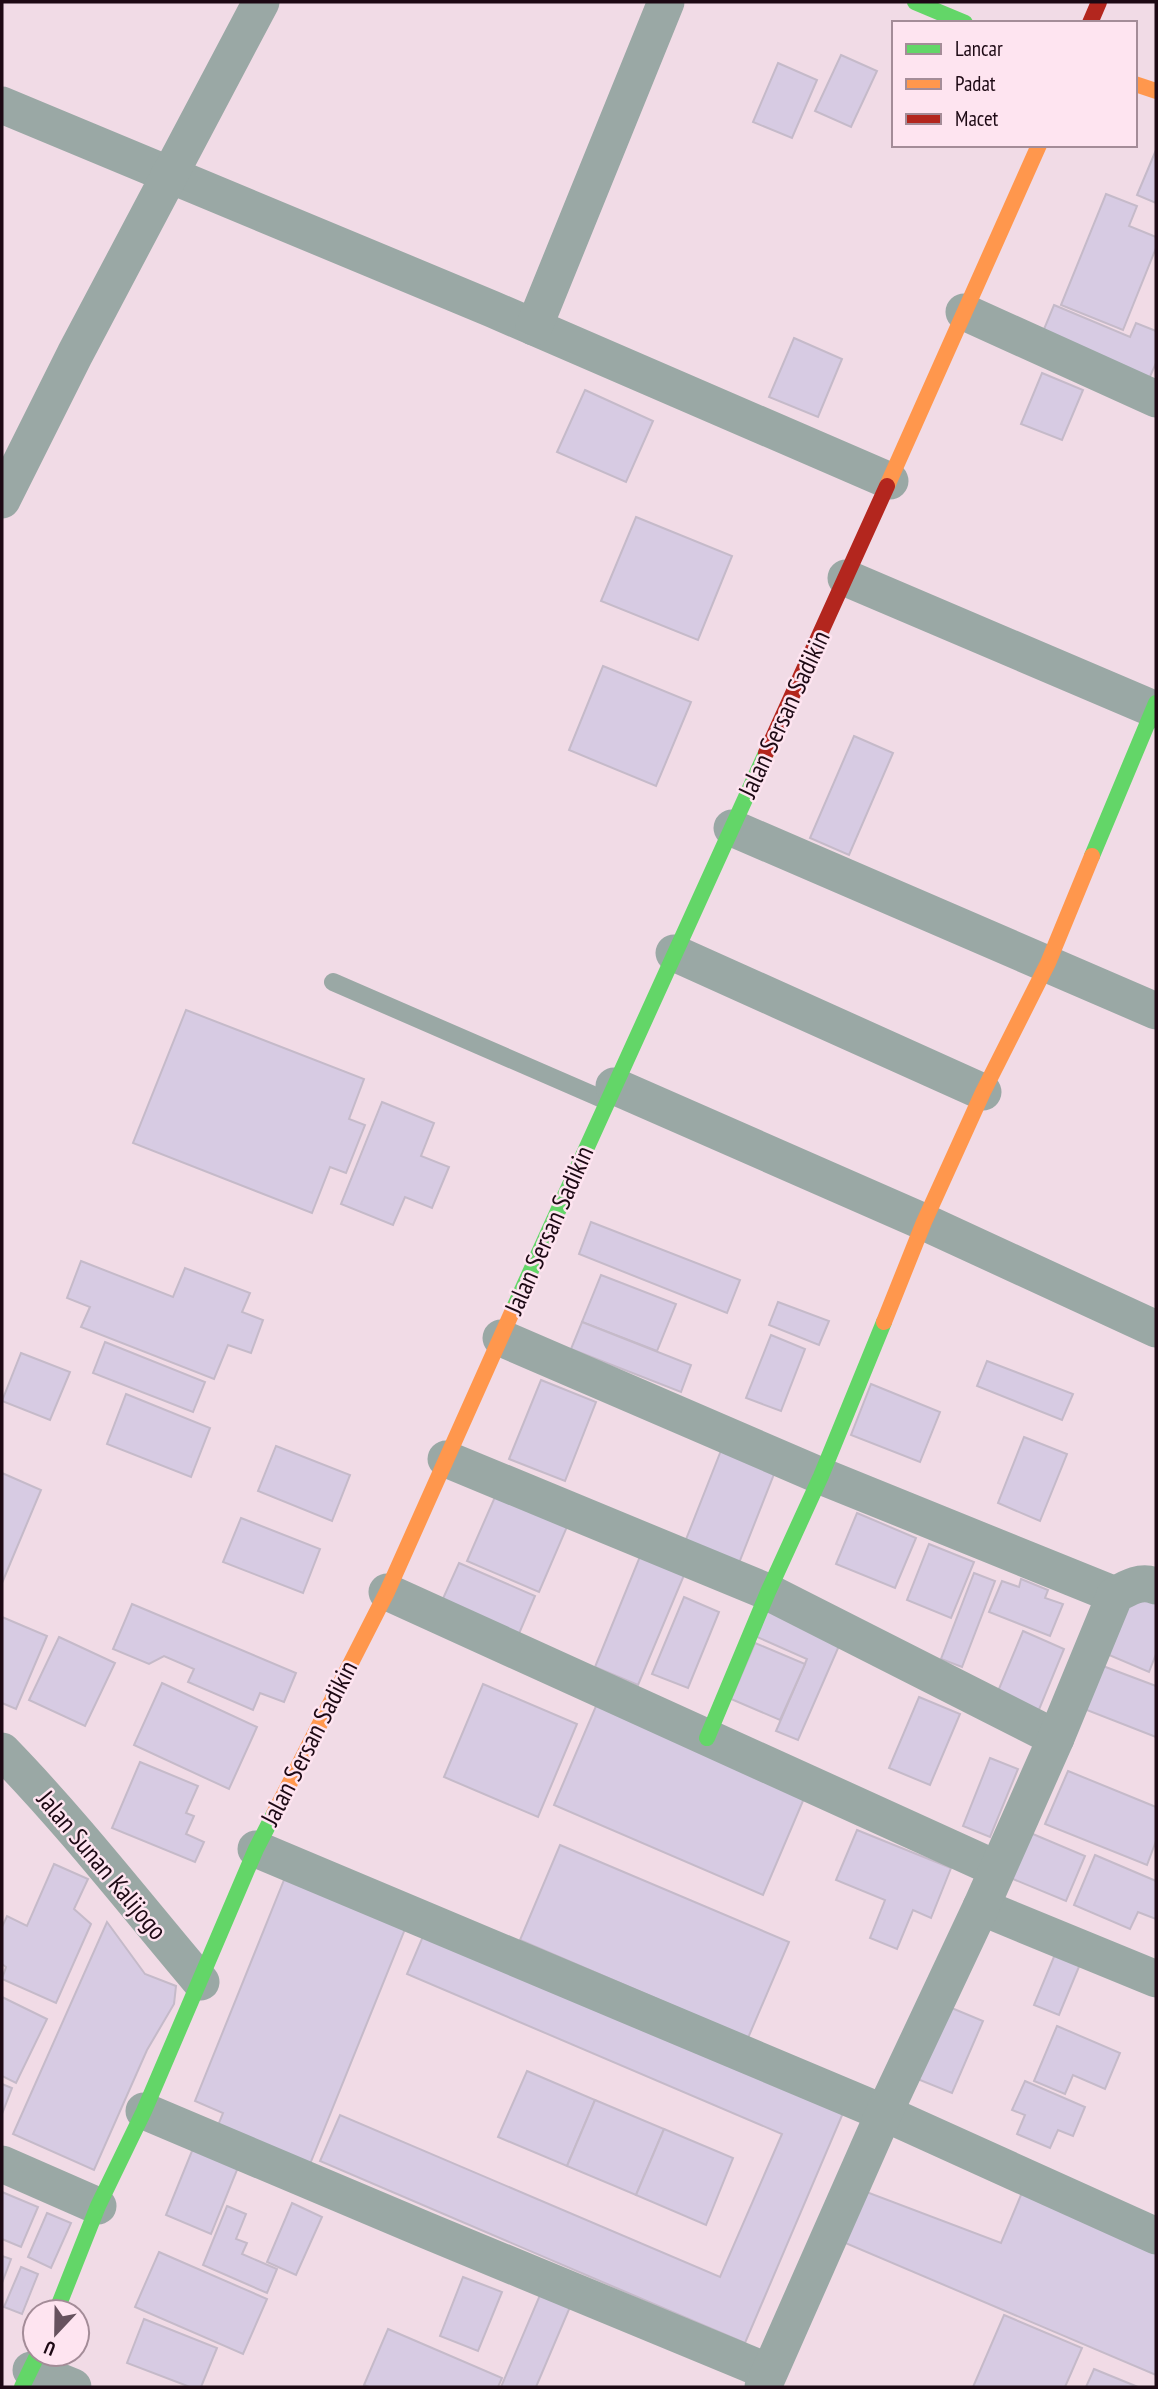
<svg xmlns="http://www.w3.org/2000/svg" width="1158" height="2389" font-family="'PT Sans Narrow',sans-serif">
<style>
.building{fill:#d7cbe3;stroke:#c5bac9;stroke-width:2}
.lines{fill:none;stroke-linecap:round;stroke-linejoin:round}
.lane{stroke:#9aa8a5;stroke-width:18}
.street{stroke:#9aa8a5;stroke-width:37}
.fast{stroke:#63d668;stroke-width:16}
.slow{stroke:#ff974d;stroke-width:16}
.jam{stroke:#b3261e;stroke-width:16}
.labels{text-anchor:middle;stroke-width:5;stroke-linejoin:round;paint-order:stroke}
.street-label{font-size:26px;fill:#1d0914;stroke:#fee4f0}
</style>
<rect width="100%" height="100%" fill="#f1dbe6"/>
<g class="building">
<polygon points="841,55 877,71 851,127 815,111"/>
<polygon points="778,63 817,80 792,138 753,122"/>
<polygon points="1156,150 1156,203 1137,195"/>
<polygon points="1106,194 1137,206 1129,226 1156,237 1156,248 1123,330 1061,305"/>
<polygon points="1054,305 1130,337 1136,323 1156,331 1156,363 1149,379 1042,334"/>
<polygon points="794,338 842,359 818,417 769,397"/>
<polygon points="1042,373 1083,390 1062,440 1021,424"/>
<polygon points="585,390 653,421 626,482 557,452"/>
<polygon points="636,517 732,556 698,640 601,601"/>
<polygon points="603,666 691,702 656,786 569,750"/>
<polygon points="854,736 893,753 849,855 810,838"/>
<polygon points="186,1010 364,1079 349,1119 365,1125 346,1173 330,1167 312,1213 133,1143"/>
<polygon points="382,1102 434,1123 421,1156 449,1167 432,1208 405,1197 393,1225 341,1204"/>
<polygon points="591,1222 740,1280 727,1313 579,1254"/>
<polygon points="81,1261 173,1297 185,1268 250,1293 242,1312 263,1320 251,1353 228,1345 214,1379 81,1327 90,1307 67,1298"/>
<polygon points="601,1275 676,1304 657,1351 582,1322"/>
<polygon points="778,1302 829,1321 819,1345 769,1325"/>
<polygon points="582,1322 691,1365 681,1392 571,1349"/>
<polygon points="771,1335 805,1349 781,1411 746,1398"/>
<polygon points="105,1342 205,1382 193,1412 93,1373"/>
<polygon points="21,1353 70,1372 50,1420 2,1401"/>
<polygon points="987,1361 1073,1394 1062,1420 977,1386"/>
<polygon points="541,1380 596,1402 565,1481 509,1459"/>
<polygon points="871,1384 940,1412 920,1462 851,1435"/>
<polygon points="126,1394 210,1428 191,1477 107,1444"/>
<polygon points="1024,1437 1067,1454 1040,1521 998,1503"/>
<polygon points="276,1446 350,1475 332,1521 258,1491"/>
<polygon points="722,1448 776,1469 739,1563 685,1542"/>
<polygon points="2,1473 41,1490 2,1583"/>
<polygon points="498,1490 569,1522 539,1592 467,1561"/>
<polygon points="857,1513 916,1538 895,1588 836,1564"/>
<polygon points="241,1518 320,1549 303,1593 223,1562"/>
<polygon points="929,1544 974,1562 951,1618 907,1600"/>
<polygon points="643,1549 687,1568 638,1685 595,1667"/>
<polygon points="459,1563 535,1596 518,1636 441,1603"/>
<polygon points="974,1573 995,1581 962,1667 941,1659"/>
<polygon points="1021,1579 1048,1590 1045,1598 1063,1604 1050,1636 989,1612 1002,1581 1019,1587"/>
<polygon points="1127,1591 1156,1603 1156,1654 1149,1672 1102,1652"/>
<polygon points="684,1597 719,1612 688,1688 652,1674"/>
<polygon points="132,1604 296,1673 284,1702 260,1693 253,1710 188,1682 194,1669 164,1656 149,1664 113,1649"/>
<polygon points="768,1608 842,1639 798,1740 776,1731 807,1659 755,1636"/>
<polygon points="2,1617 47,1636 16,1709 2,1703"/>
<polygon points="1023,1631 1064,1649 1038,1712 996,1696"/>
<polygon points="59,1637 115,1663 85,1726 29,1700"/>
<polygon points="755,1643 805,1664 780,1720 731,1699"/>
<polygon points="1095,1663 1156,1686 1156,1737 1079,1707"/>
<polygon points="162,1683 257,1727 229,1789 134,1745"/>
<polygon points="483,1684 577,1724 538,1817 444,1777"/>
<polygon points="919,1697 960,1714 930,1785 889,1768"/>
<polygon points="599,1699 808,1789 763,1895 554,1805"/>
<polygon points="990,1758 1018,1769 990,1837 963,1826"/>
<polygon points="140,1762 198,1786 186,1813 194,1816 186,1834 204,1842 195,1862 112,1828"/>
<polygon points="1068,1771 1156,1807 1156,1841 1147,1865 1045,1824"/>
<polygon points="1021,1829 1085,1856 1066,1901 1001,1874"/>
<polygon points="857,1830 951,1868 931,1918 913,1910 897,1949 870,1938 885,1900 836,1880"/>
<polygon points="560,1845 789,1942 748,2038 520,1940"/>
<polygon points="1095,1855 1156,1881 1156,1919 1138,1912 1130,1929 1074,1905"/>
<polygon points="54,1864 88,1879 74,1909 91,1924 56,2003 2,1979 6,1967 2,1964 2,1927 7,1916 27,1926"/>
<polygon points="286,1875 407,1924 308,2169 215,2133 223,2113 195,2101"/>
<polygon points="107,1922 145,1974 176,1986 174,2004 147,2050 94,2170 13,2134"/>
<polygon points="427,1927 846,2106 745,2343 320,2161 340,2115 720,2277 782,2134 407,1974"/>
<polygon points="1058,1947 1083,1957 1059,2015 1034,2005"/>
<polygon points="2,1997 47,2019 16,2083 2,2076"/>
<polygon points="942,2004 983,2021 952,2093 910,2076"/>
<polygon points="1057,2026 1120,2053 1105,2089 1073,2075 1065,2094 1034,2081"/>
<polygon points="527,2071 595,2100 567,2166 498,2137"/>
<polygon points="1025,2081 1085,2107 1073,2136 1058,2130 1050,2148 1017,2134 1025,2115 1012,2110"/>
<polygon points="2,2084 12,2088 2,2114"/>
<polygon points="595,2100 664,2129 636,2195 567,2166"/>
<polygon points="664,2129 733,2158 706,2225 636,2195"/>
<polygon points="194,2146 239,2165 211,2234 166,2215"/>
<polygon points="1023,2190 1156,2247 1156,2375 843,2242 864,2191 1001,2243"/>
<polygon points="2,2192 38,2207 21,2247 2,2239"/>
<polygon points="292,2203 322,2217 296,2275 267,2262"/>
<polygon points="227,2206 246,2214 236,2239 247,2243 242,2254 277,2269 267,2293 203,2265"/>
<polygon points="47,2213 71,2223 51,2268 28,2257"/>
<polygon points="159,2252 267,2299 243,2354 135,2307"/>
<polygon points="2,2256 11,2259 2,2283"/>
<polygon points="21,2267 38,2274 22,2314 4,2307"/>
<polygon points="463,2277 502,2292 478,2351 440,2336"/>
<polygon points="540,2295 570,2307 536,2387 501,2387"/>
<polygon points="1004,2315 1082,2348 1065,2387 973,2387"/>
<polygon points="144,2319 217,2348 201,2387 190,2387 127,2363"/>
<polygon points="388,2329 502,2378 498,2387 369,2387 364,2385"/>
<polygon points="1094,2369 1138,2387 1086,2387"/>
</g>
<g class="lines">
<polyline class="lane" points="333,982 607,1101"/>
<g class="street">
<polyline points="2,105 492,309 890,481"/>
<polyline points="964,312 1156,399"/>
<polyline points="534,327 666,2"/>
<polyline points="2,500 75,354 261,2"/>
<polyline points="846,578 1156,710"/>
<polyline points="732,828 1156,1011"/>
<polyline points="674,953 983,1092"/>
<polyline points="614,1086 924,1222 1156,1329"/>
<polyline points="501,1338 821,1476 1115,1595"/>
<polyline points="446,1459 768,1592 1056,1738"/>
<polyline points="387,1592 997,1869"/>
<path d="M 2,1751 C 73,1824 135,1904 201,1982"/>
<polyline points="256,1849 884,2113 1156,2236"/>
<polyline points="981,1907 1156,1979"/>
<polyline points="144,2111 428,2231 769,2372"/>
<polyline points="2,2164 98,2206"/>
<polyline points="31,2370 73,2387"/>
<path d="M 763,2387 L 884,2113 L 981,1907 L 1056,1738 L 1115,1595 C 1129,1587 1141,1580 1156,1586"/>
</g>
<g class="fast">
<polyline points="915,2 965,23"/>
<polyline points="1092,856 1156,703"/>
<polyline points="513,1310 766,753"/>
<polyline points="707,1738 768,1592 821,1476 884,1322"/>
<polyline points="56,2312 98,2206 144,2111 256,1849 274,1814"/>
<polyline points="22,2387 38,2354"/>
</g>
<g class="slow">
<polyline points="1135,84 1156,91"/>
<polyline points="887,486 1039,145"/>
<polyline points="884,1322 924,1222 983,1092 1048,963 1092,856"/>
<polyline points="274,1814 387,1592 513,1310"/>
</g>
<g class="jam">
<polyline points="1090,23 1099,2"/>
<polyline points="766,753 887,486"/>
</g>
</g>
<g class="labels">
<g class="street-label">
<text transform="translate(784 714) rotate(-65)" y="9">Jalan Sersan Sadikin</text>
<text transform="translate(549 1230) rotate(-66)" y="9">Jalan Sersan Sadikin</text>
<text transform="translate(309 1743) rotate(-63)" y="9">Jalan Sersan Sadikin</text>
<text transform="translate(102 1865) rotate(50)" y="9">Jalan Sunan Kalijogo</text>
</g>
</g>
<rect width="1158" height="2389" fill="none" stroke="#1d0914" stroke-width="7"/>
<rect x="892" y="21" width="245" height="126" fill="#fee4f0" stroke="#a48c98" stroke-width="2"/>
<rect x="906" y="44" width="35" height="10" fill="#63d668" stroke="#a48c98" stroke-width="2"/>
<text x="955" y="56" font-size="21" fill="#1d0914">Lancar</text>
<rect x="906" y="79" width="35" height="10" fill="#ff974d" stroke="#a48c98" stroke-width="2"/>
<text x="955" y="91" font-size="21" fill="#1d0914">Padat</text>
<rect x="906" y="114" width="35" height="10" fill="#b3261e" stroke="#a48c98" stroke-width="2"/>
<text x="955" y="126" font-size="21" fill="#1d0914">Macet</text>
<g transform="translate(56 2333) rotate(202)"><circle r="33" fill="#fee4f0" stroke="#a48c98" stroke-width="2"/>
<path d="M0-5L12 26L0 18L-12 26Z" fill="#67525e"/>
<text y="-10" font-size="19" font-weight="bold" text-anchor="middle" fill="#1d0914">U</text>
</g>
</svg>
